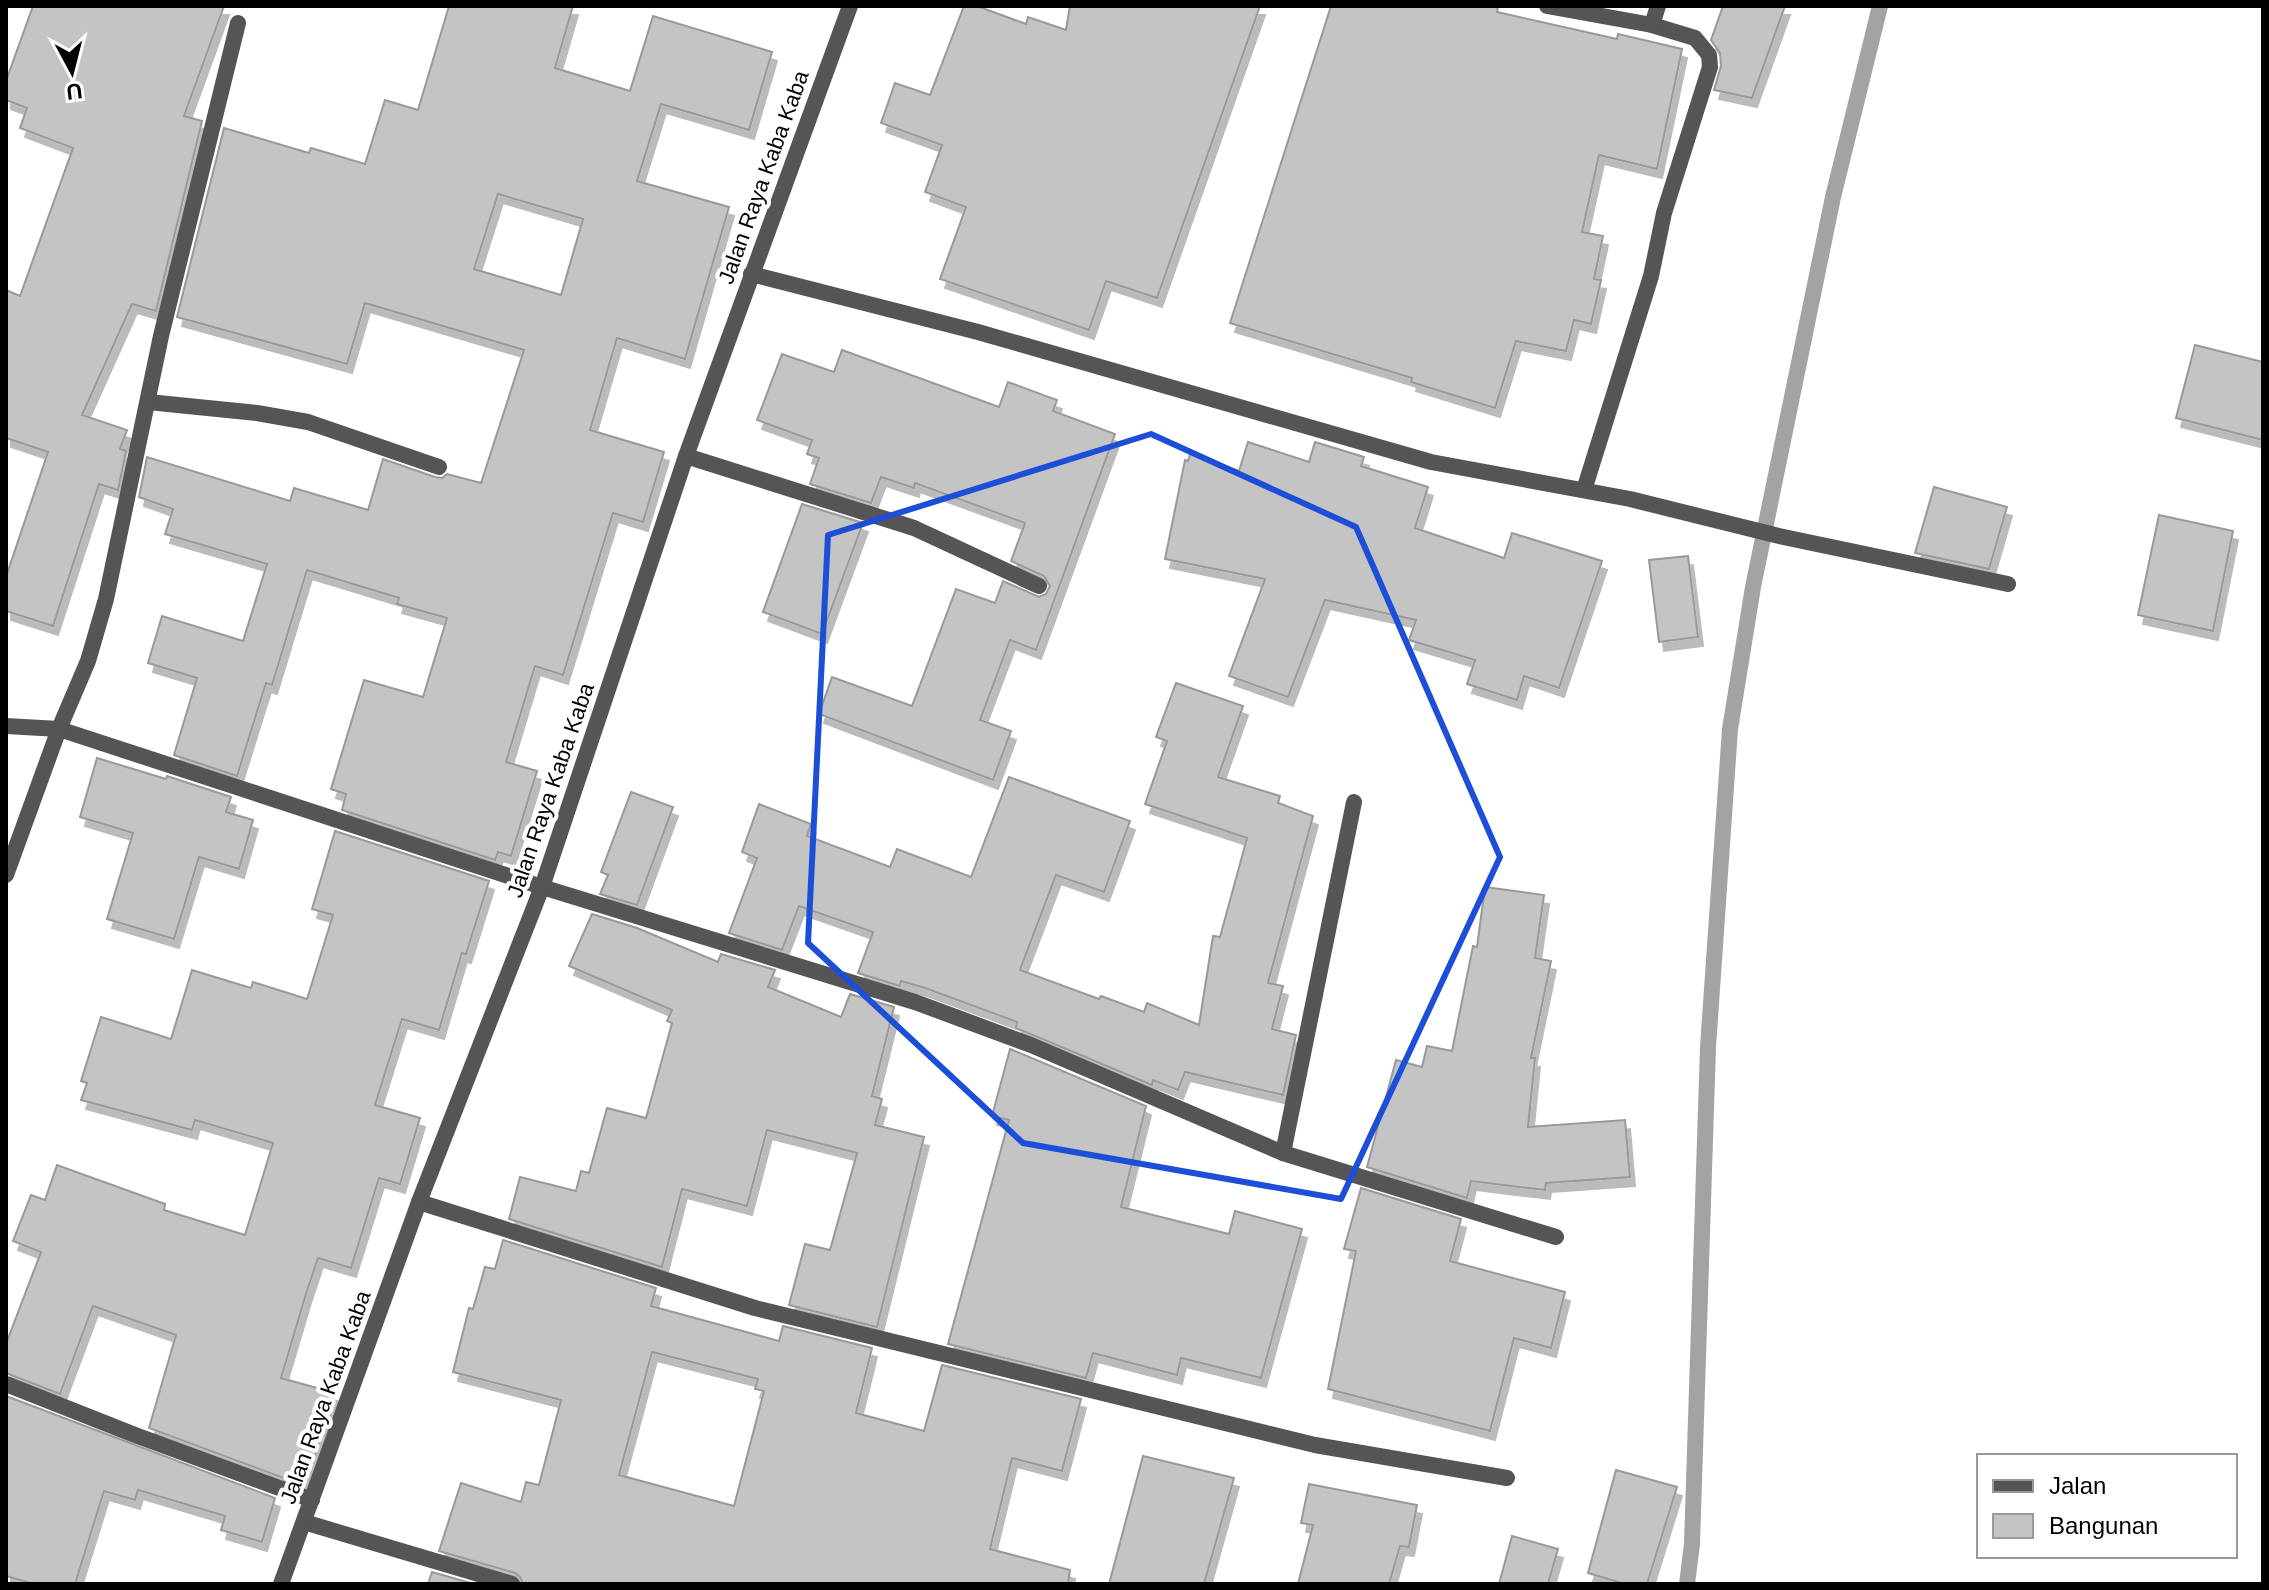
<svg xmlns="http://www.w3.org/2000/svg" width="2269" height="1590" font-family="Arial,sans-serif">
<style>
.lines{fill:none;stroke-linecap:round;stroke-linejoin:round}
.stream{stroke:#a3a3a3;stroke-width:16}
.building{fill:#c4c4c4;stroke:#999;stroke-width:2;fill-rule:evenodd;filter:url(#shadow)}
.minor{stroke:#555;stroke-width:16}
.tertiary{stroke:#555;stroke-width:16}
.marked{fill:none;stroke:#1d4ed8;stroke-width:6;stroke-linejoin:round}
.labels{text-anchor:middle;stroke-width:8;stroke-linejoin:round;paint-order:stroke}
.street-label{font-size:22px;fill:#000;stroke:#fff}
</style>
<defs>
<filter id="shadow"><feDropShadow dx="5" dy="9" stdDeviation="0" flood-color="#0004"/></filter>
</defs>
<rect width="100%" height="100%" fill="#fff"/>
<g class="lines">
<polyline class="stream" points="1687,1584 1692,1544 1708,1047 1730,729 1753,587 1833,197 1880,6"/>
</g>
<g class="building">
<polygon points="33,6 224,6 184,116 202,121 156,311 132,304 82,415 127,430 120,449 126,451 118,490 99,484 53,626 6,611 6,577 48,452 6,438 6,290 20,296 73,148 20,128 27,108 6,100 6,81"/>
<path d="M 449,6 L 573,6 L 555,68 L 630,91 L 653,16 L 772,52 L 749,130 L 661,104 L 637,181 L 729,207 L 685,359 L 617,338 L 590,430 L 664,452 L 643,522 L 613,513 L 563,675 L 535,666 L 506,762 L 537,771 L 511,856 L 498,852 L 495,860 L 342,810 L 346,794 L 331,789 L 364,680 L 423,697 L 447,618 L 397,604 L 399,598 L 307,570 L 272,685 L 266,683 L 237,776 L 174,755 L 197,678 L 148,663 L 162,616 L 243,641 L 267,564 L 165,534 L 173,509 L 139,497 L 147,457 L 290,501 L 294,488 L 368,510 L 383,459 L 435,477 L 442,478 L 447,474 L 481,483 L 524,350 L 365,303 L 347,364 L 177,317 L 224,128 L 309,153 L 311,148 L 365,164 L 385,100 L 418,110 ZM 498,194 L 583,219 L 561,295 L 474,269 Z"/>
<polygon points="964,6 977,6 1026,24 1028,17 1066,30 1070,6 1260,6 1157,298 1106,281 1089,330 940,279 966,207 925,192 942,145 881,123 895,83 930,95"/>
<polygon points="1331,6 1498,6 1497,12 1617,39 1618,34 1682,49 1657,169 1599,155 1582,232 1603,236 1594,279 1601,280 1591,324 1574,320 1566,351 1516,341 1495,408 1411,382 1412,378 1230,323"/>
<polygon points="1723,6 1785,6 1752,98 1714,90 1721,66 1720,53 1711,40"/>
<polygon points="2195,345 2263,362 2263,440 2176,418"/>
<polygon points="842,350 999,407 1008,382 1057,400 1053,411 1115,434 1036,650 1010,640 980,720 1011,731 993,780 819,714 832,677 912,706 956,589 995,603 1003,581 1039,597 1046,594 1050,586 1044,576 1011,561 1025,523 915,483 914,488 881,477 871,503 810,484 819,458 807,454 812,440 757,420 782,354 834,372"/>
<polygon points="1248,442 1309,462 1315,442 1364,457 1361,466 1428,487 1415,528 1504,558 1512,533 1602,561 1559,688 1524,676 1517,700 1467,684 1475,660 1409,640 1416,620 1325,600 1288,697 1229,676 1265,579 1165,559 1185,460 1188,461 1190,454 1239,471"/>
<polygon points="1934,487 2007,507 1989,569 1915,553"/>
<polygon points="802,504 863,523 822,634 763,612"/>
<polygon points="2159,515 2233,531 2213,631 2138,615"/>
<polygon points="1688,556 1698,637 1659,642 1649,560"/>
<polygon points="1176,683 1243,706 1218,777 1280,796 1278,803 1313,816 1268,983 1283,986 1272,1029 1296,1035 1283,1095 1185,1072 1178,1090 1153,1080 1152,1085 1016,1028 1017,1022 925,988 901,981 900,986 858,973 873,932 799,906 782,950 729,933 757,858 742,852 759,804 811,824 807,836 890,867 897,849 971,877 1009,777 1130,821 1104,892 1056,875 1020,970 1099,999 1101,996 1144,1012 1147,1003 1199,1025 1213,936 1220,937 1247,838 1145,804 1167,741 1156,737"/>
<polygon points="97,758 166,779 167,776 231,797 226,812 253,820 239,869 199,857 174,939 107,919 133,833 80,817"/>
<polygon points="631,792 673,807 637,905 600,894 608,875 601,872"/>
<polygon points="335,831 489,881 466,954 462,953 439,1030 402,1019 375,1105 420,1118 400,1184 379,1178 351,1268 318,1258 306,1294 281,1378 335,1393 305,1486 149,1428 176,1335 93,1306 60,1394 6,1373 6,1344 41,1252 13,1241 31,1195 45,1200 57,1165 165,1204 164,1210 245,1235 273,1143 195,1120 192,1130 81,1100 87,1083 81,1081 101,1017 171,1039 192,970 251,988 253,982 307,999 333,915 312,909"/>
<polygon points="1485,887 1544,895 1535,958 1551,961 1531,1058 1535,1058 1528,1127 1625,1120 1630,1177 1546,1183 1545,1190 1471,1181 1467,1198 1367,1167 1396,1060 1422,1067 1427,1046 1452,1051 1473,946 1477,947"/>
<polygon points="592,914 637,928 718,962 721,954 775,970 768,987 841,1017 850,994 894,1007 872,1096 882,1099 875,1125 924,1137 877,1327 789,1305 805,1244 830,1250 857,1153 767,1130 747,1206 682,1189 662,1267 509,1219 520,1177 576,1191 581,1171 589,1173 607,1108 646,1118 672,1023 667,1021 672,1010 569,966"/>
<polygon points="1010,1049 1146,1106 1121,1207 1229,1234 1235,1211 1302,1229 1261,1378 1181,1358 1177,1375 1093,1353 1086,1378 948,1344 1009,1120 992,1116"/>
<polygon points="1361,1188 1461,1219 1450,1261 1565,1292 1551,1348 1514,1338 1490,1431 1328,1389 1356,1251 1344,1249"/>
<path d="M 503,1240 L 656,1288 L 651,1306 L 779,1341 L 783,1326 L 872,1348 L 856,1413 L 924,1431 L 942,1365 L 1081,1399 L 1062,1471 L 1012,1458 L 990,1549 L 1070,1570 L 1068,1584 L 523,1584 L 520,1577 L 515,1573 L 439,1551 L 461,1483 L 521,1502 L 526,1482 L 539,1485 L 561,1400 L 453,1372 L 469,1308 L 473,1309 L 485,1267 L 495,1269 ZM 652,1352 L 758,1379 L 755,1389 L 764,1391 L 734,1506 L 619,1475 Z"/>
<polygon points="6,1396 275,1498 262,1542 221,1530 225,1516 138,1490 135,1500 104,1491 75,1584 34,1584 6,1576"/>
<polygon points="1143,1456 1234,1478 1204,1584 1109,1584"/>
<polygon points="1616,1470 1677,1487 1647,1584 1625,1584 1588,1573"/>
<polygon points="1309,1484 1417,1505 1409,1547 1400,1546 1389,1584 1298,1584 1313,1525 1301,1523"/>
<polygon points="1512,1536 1558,1549 1548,1584 1499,1584"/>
<polygon points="432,1572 474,1584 428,1584"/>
</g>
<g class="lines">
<g class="minor">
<polyline points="1547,6 1652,25 1695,38 1709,55 1710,67 1664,213 1651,276 1584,490"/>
<polyline points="1652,25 1658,6"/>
<polyline points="751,274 978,332 1431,462 1630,499 1779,536 2008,584"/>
<polyline points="148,402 257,413 308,422 439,467"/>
<polyline points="686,456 914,528 1039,586"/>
<polyline points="6,726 59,729 542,887 915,1002 1031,1045 1283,1153 1556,1237"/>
<polyline points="6,875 59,729 88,661 106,599 161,336 238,23"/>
<polyline points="1283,1153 1354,802"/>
<polyline points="419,1202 755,1308 1315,1445 1507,1478"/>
<polyline points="6,1384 135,1435 312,1500"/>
<polyline points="304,1522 512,1584"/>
</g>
<polyline class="tertiary" points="281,1584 419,1202 542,887 686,456 850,6"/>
</g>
<path class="marked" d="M 1151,434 L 1356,527 L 1500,857 L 1341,1199 L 1023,1143 L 808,943 L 828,535 Z"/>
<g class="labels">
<g class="street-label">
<text transform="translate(763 177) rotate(-70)" y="8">Jalan Raya Kaba Kaba</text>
<text transform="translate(550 790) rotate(-71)" y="8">Jalan Raya Kaba Kaba</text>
<text transform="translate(325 1397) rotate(-70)" y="8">Jalan Raya Kaba Kaba</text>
</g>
</g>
<rect width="2269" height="1590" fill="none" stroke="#000000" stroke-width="16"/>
<rect x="1977" y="1454" width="260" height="104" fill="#ffffff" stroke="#999999" stroke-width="2"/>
<rect x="1993" y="1480" width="40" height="12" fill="#555555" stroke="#999999" stroke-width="2"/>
<text x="2049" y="1494" font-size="24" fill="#000000">Jalan</text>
<rect x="1993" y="1514" width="40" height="24" fill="#c4c4c4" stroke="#999999" stroke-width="2"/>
<text x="2049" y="1534" font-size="24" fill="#000000">Bangunan</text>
<g transform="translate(72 72) rotate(173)" stroke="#ffffff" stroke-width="6" paint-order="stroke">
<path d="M0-6L14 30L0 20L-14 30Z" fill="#000000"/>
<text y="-12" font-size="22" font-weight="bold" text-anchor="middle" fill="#000000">U</text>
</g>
</svg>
